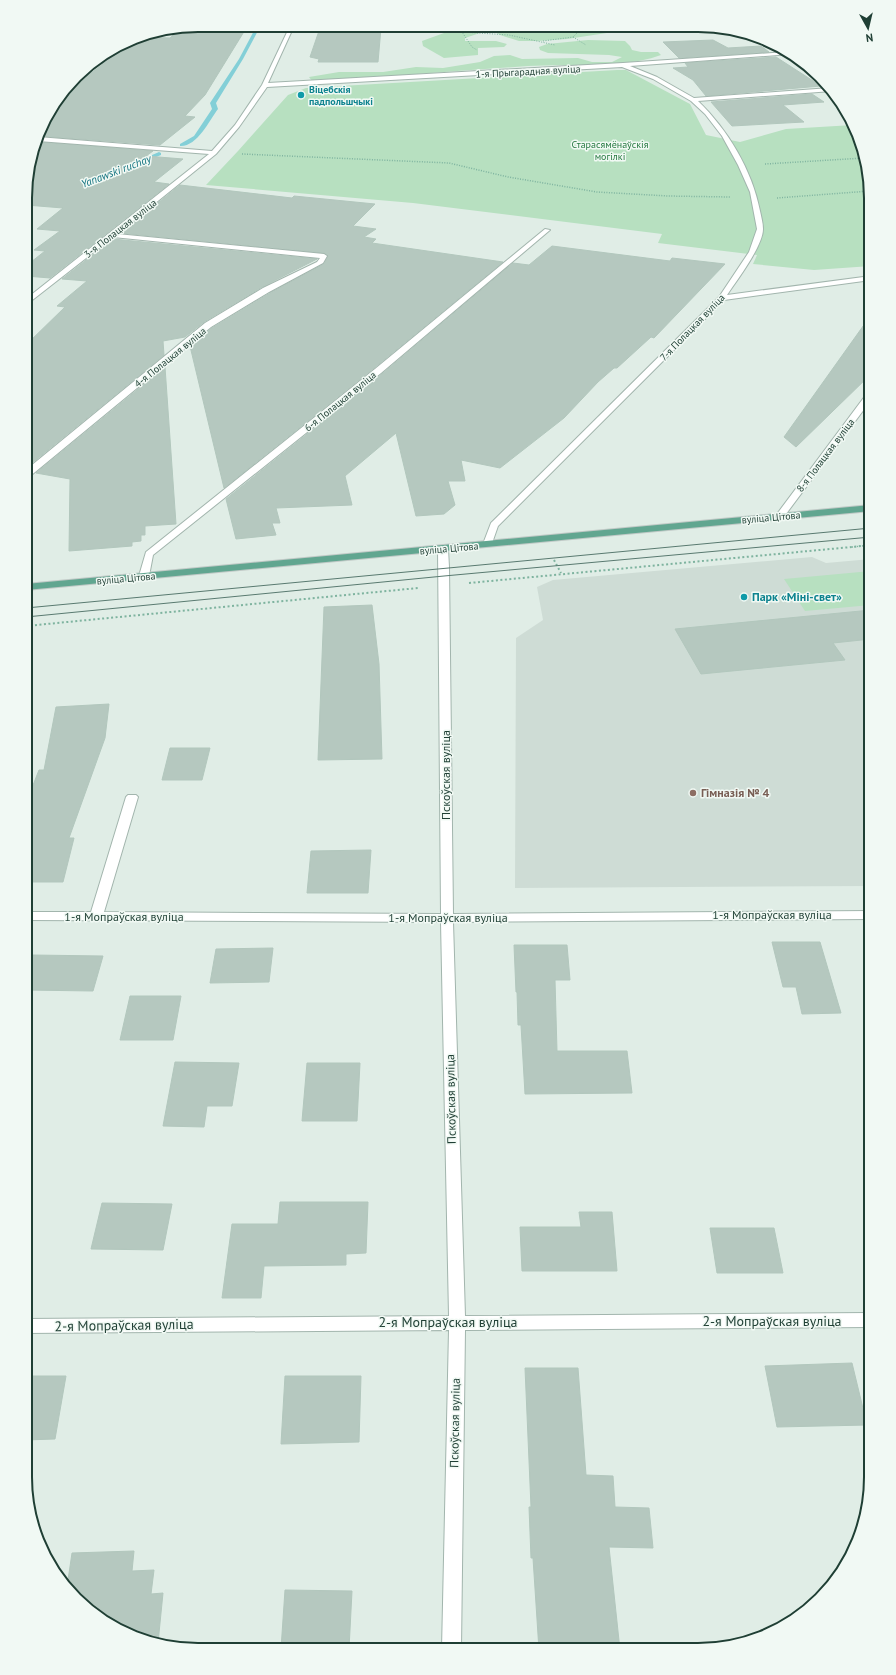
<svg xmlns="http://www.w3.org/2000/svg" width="896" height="1675" font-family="'PT Sans',sans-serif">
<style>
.built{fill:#cedcd5}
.green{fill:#b7e0c0}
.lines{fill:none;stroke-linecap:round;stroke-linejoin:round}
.stream{fill:#83cfd7;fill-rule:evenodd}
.building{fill:#b5c8bf;stroke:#b2c7bd}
.minor-casing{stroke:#a2b5ad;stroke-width:2}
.major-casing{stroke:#c0c9c6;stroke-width:2}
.path-far2{stroke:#7eb39f;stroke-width:1;stroke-dasharray:1 1.5;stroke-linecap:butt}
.path-far1{stroke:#7eb39f;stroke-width:1.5;stroke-dasharray:1 1.5;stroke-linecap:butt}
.path{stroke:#7eb39f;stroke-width:2;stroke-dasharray:2 2.5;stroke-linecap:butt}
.minor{fill:#fff;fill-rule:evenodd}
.major{fill:#61a690;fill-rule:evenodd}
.tram{stroke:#597a70;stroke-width:1}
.culture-dot{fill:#0f9aa8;stroke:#f1f9f4;stroke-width:1.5}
.education-dot{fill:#8d6e63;stroke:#f1f9f4;stroke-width:1.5}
.labels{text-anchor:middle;stroke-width:3;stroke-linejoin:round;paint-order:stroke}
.far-street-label{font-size:10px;fill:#1f3f34;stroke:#f1f9f4}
.far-culture-label{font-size:10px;font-weight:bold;fill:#0d838f;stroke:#f1f9f4;text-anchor:start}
.far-park-label{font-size:10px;fill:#267941;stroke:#f1f9f4}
.far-water-label{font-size:11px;font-style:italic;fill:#147480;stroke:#f1f9f4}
.culture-label{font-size:12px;font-weight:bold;fill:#0d838f;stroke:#f1f9f4;text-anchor:start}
.street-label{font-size:12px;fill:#1f3f34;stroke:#f1f9f4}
.education-label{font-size:12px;font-weight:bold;fill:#785e54;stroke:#f1f9f4;text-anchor:start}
.near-street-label{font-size:14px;fill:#1f3f34;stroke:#f1f9f4}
.rim{fill:none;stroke:#1f3f34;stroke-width:2}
</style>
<rect width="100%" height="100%" fill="#e0ede6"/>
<polygon class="built" points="812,557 826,563 871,559 871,886 515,888 516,638 543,620 537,587 553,580"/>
<g class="green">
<polygon points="492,27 640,28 567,39 538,41 519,41 500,35 490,29"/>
<polygon points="464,28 478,29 480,33 465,38 465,41 496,41 507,44 504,47 478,48 478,55 444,58 423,46 422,41 444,33"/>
<path d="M 588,40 L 625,41 L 630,46 L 632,50 L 641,52 L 658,52 L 661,55 C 619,70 572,63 528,66 C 456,71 384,77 312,81 L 309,77 L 339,72 L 383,72 L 416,67 L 443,68 L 480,62 L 494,56 L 510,55 L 522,59 L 578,58 L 592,62 L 612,62 L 622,57 L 609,55 L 548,53 L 540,50 L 539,47 L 547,44 Z"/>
<polygon points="617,70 626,70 690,104 706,135 740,142 786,129 853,125 862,142 871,198 871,266 814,270 753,264 757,255 658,243 662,234 413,203 206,185 238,151 288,95 306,88"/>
<polygon points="871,571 871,605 805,611 784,579"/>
</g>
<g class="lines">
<g class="stream">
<path d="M 257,25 L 261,25 L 243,59 L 216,103 L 218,109 C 209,121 197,147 180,146 L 180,144 L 194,136 L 212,109 L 210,103 L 239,59 Z"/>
<polygon points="159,152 161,153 161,155 141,163 136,162"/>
</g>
</g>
<g class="building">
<polygon points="184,28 245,30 205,95 185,116 195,117 160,145 39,136 43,122 66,92 103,64 92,63 132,38 139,37 170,38 180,29"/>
<polygon points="320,28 381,28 378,62 318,62 319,59 310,57"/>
<polygon points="713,40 728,48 761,46 769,52 679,58 663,42"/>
<polygon points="776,57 821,86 706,96 693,80 673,68 688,67 685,63"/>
<polygon points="812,94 824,102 783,105 804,122 732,126 711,102"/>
<polygon points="37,142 153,151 146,156 183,159 154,182 169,184 50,278 26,276 26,266 45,251 34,250 60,231 37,229 63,208 26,205 26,176"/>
<polygon points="180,185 292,198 294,196 375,204 353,226 376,229 364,237 376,239 372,243 503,262 374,368 224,488 190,346 212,328 270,293 324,264 328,256 324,253 121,233"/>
<polygon points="113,239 317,259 262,287 204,322 185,337 163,341 164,355 26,468 26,345 65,307 57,306 87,281 62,279"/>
<polygon points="552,246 670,261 672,258 725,264 654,338 651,337 617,368 614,368 598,382 564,418 500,468 461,460 465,481 448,481 455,505 444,514 416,516 396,433 345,476 352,505 276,508 280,523 272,523 276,535 236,539 226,499 382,374 513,263 529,265"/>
<polygon points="871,315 871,374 796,447 784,437"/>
<polygon points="165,367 176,524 145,526 145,535 141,535 141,541 132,542 132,546 69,551 70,479 36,473"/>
<polygon points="372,605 379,664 382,759 318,760 324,607"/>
<polygon points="871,610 871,639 833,643 845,660 701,674 675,629"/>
<polygon points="109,704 105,738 69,838 74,838 63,882 26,882 26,803 39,770 44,770 56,707"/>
<polygon points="170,748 210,748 202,780 162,780"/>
<polygon points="371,850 368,893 307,893 311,851"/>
<polygon points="772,942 820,942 841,1013 802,1014 796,987 783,987"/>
<polygon points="514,945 567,945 570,980 555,980 557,1051 627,1051 632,1093 525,1094 521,1025 518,1025 517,992 516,992"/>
<polygon points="273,948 269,982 210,983 216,949"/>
<polygon points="32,955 103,956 93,991 26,990 26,976"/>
<polygon points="130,996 181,996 173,1040 120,1040"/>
<polygon points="175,1062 239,1063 232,1106 207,1106 204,1127 163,1126"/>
<polygon points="307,1063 360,1063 357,1121 302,1121"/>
<polygon points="280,1202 368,1202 366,1253 346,1254 346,1265 264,1266 261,1298 222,1298 232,1224 278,1224"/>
<polygon points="102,1203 172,1204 163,1250 91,1249"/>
<polygon points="579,1212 612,1212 617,1271 522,1271 520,1227 581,1227"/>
<polygon points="710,1228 774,1228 783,1273 717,1273"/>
<polygon points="852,1363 867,1425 777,1427 765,1366"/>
<polygon points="525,1368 578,1368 586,1475 613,1476 615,1507 649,1508 653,1548 609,1547 620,1650 539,1650 533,1558 531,1558 529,1507 531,1507"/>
<polygon points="25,1376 66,1376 55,1439 25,1440"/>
<polygon points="285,1376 361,1376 359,1442 281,1444"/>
<polygon points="134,1551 132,1571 154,1570 151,1594 163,1593 158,1643 122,1632 84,1607 67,1587 72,1553"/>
<polygon points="285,1590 352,1591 349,1649 281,1649"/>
</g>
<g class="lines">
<defs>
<g id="minor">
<path d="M 290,26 L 294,26 L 268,83 L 623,63 L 787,52 L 791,54 L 630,66 L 657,77 L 694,98 L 830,88 L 832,91 L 698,101 C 728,130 752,170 760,211 C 761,216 763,223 763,229 C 763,246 737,280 727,295 L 871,276 L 871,280 L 724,300 L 498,526 L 491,546 L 485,546 L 483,544 L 491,523 L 719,297 L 749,252 L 757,229 L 750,192 L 738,165 L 722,136 L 705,114 L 691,101 L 653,79 L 622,67 L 267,87 L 239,127 L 216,154 L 117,234 L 324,254 L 327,256 L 323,263 L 269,292 L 211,327 L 29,477 L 26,478 L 26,470 L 205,323 L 263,288 L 317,262 L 320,258 L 113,237 L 26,305 L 26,299 L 209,154 L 38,141 L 38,137 L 212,151 L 235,125 L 262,85 Z"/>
<polygon points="545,229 550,230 381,373 153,555 149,576 147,578 141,578 139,576 146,552 375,369"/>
<polygon points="868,392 871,392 871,400 783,518 777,518 775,516 777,514"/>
<polygon points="443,546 448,549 449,567 453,914 871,911 871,919 453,922 465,1316 871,1313 871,1327 465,1330 461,1649 442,1649 449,1330 25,1333 25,1319 449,1316 441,922 26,920 26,912 91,912 126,797 128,795 136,795 138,797 104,912 441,914 438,549"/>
</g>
<polygon id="major" points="871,505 871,511 26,590 26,584"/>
</defs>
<use href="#minor" class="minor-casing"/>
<use href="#major" class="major-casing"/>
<g class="path-far2">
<polyline points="449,27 462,32 472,47 477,50"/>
<polyline points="462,32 509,35 555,45"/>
<polyline points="573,37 586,45"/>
<polyline points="543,41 573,37 577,33 577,27"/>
</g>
<g class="path-far1">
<polyline points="242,154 449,163 508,177 597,192 668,196 730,197"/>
<polyline points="765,164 864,158"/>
<polyline points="777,198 870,191"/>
<polyline points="852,547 871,545"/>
</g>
<g class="path">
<polyline points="554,560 561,573"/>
<polyline points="469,583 862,546"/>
<polyline points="26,626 418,588"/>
</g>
<use href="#minor" class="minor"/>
<use href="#major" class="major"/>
<g class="tram">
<polyline points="26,608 871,528"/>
<polyline points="26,617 444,576 871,537"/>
</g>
</g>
<g class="culture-dot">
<circle cx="301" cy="95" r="4"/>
<circle cx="744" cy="597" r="4"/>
</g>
<circle class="education-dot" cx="693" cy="793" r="4"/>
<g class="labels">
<g class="far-street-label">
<text transform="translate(528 71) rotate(-3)" y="4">1-я Прыгарадная вуліца</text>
<text transform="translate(120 228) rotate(-38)" y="4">3-я Полацкая вуліца</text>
<text transform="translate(692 327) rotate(-46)" y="4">7-я Полацкая вуліца</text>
<text transform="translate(170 357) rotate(-39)" y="4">4-я Полацкая вуліца</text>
<text transform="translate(340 401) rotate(-39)" y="4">6-я Полацкая вуліца</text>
<text transform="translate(825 455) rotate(-53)" y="4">8-я Полацкая вуліца</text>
<text transform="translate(771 517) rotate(-5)" y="4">вуліца Цітова</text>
<text transform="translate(449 548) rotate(-5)" y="4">вуліца Цітова</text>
<text transform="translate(126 578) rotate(-5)" y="4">вуліца Цітова</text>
</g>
<g class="far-culture-label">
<text x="309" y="93">Віцебскія<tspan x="309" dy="12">падпольшчыкі</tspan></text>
</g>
<g class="far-park-label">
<text x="610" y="148">Старасямёнаўскія<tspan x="610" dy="12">могілкі</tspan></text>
</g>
<g class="far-water-label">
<text transform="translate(116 171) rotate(-21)" y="4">Yanawski ruchay</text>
</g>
<g class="culture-label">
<text x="752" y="601">Парк «Міні-свет»</text>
</g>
<g class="street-label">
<text transform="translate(446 775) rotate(-90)" y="4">Пскоўская вуліца</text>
<text x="772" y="919">1-я Мопраўская вуліца</text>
<text x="124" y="921">1-я Мопраўская вуліца</text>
<text x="448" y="922">1-я Мопраўская вуліца</text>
<text transform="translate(451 1099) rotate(-91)" y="4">Пскоўская вуліца</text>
<text transform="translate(455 1423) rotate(-89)" y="4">Пскоўская вуліца</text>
</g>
<g class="education-label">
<text x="701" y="797">Гімназія № 4</text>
</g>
<g class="near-street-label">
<text x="772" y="1326">2-я Мопраўская вуліца</text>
<text x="448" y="1327">2-я Мопраўская вуліца</text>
<text transform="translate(124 1325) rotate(-1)" y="5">2-я Мопраўская вуліца</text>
</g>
</g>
<path d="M0 0H896V1675H0ZM198 32H698A166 166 0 0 1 864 198V1477A166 166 0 0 1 698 1643H198A166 166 0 0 1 32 1477V198A166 166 0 0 1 198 32Z" fill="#f1f9f4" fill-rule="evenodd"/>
<path class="rim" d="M198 32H698A166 166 0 0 1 864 198V1477A166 166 0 0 1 698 1643H198A166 166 0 0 1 32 1477V198A166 166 0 0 1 198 32Z"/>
<g transform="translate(868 28) rotate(172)" stroke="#f1f9f4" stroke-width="3" paint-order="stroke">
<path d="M0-3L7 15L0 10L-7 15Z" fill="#1f3f34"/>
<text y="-6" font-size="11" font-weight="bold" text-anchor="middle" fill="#1f3f34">N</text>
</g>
</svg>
